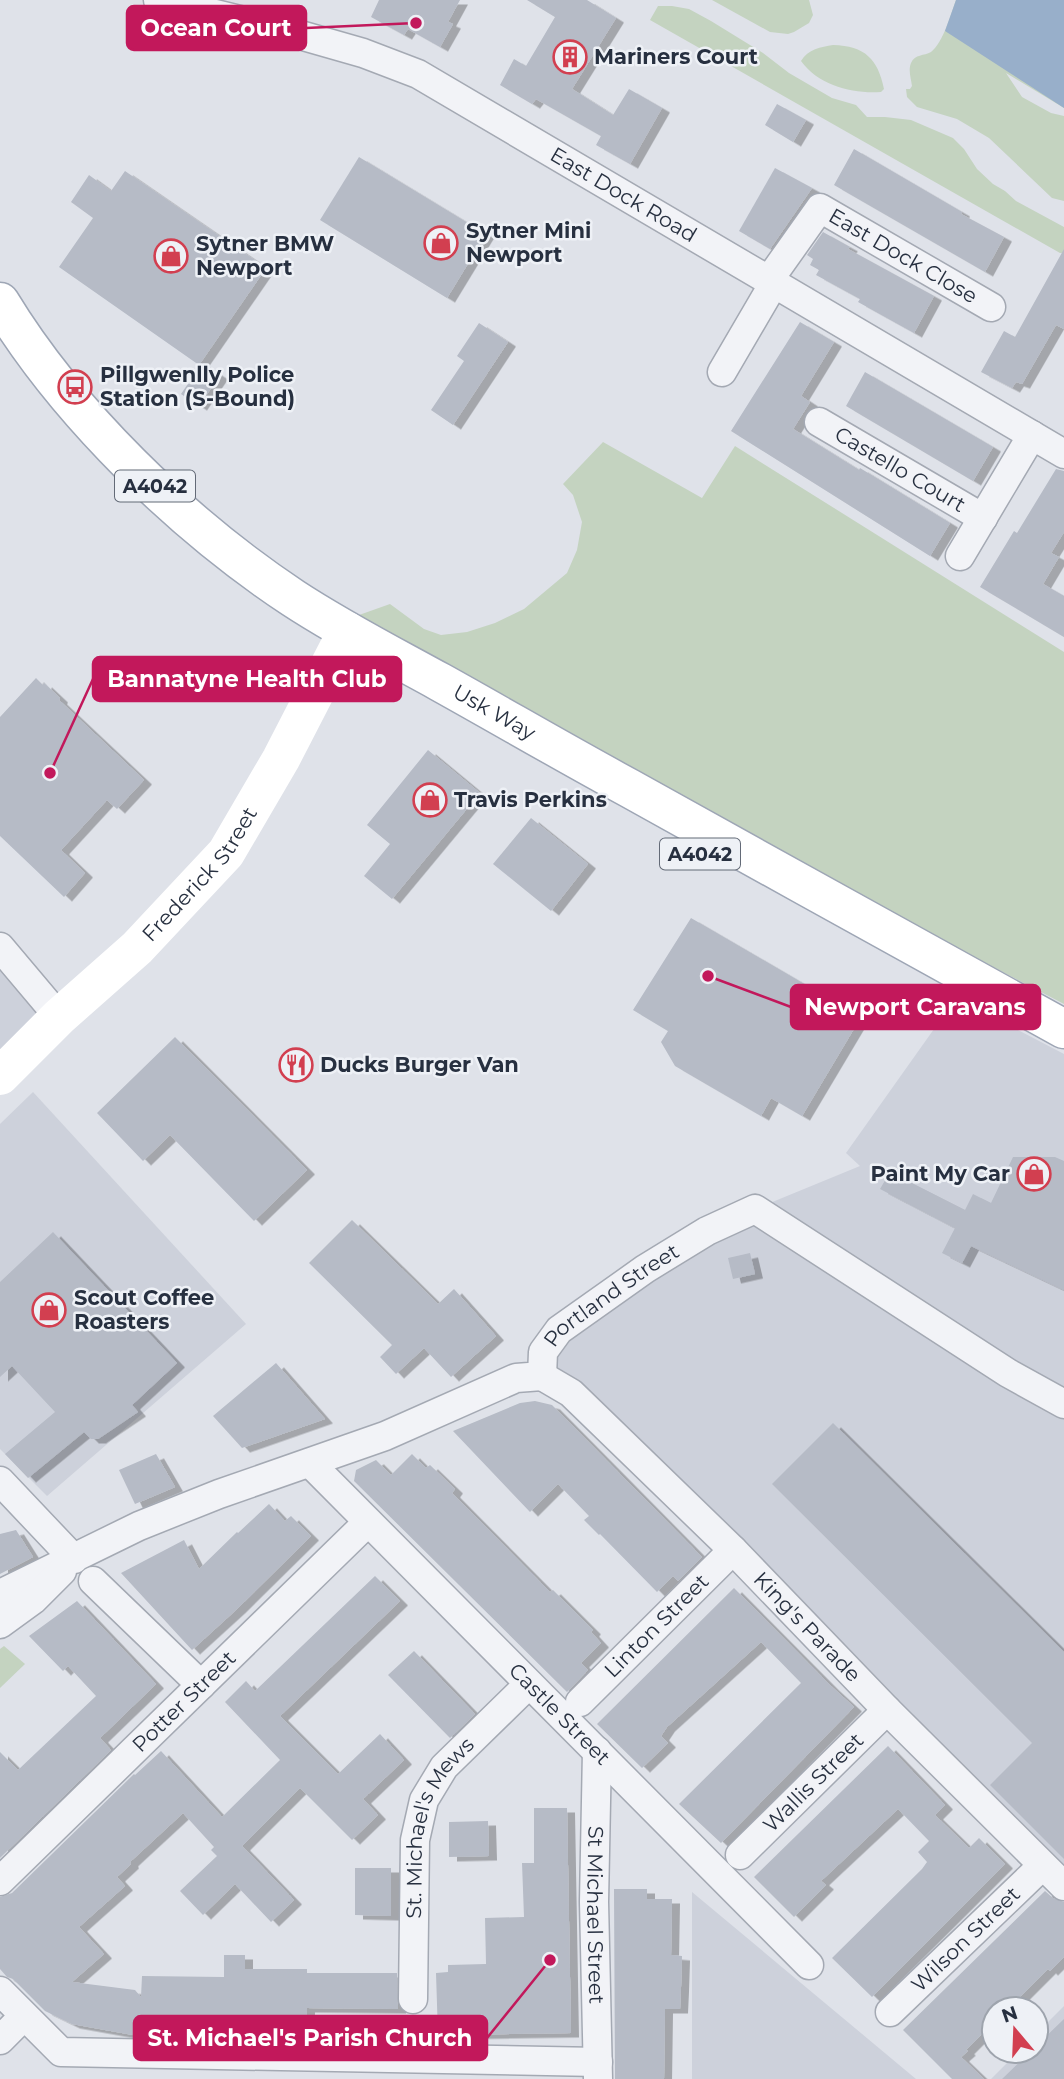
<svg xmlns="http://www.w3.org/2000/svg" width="1064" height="2079" font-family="Montserrat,sans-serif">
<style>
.built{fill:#cdd1db}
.green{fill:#c4d3c0}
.water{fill:#98afca}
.building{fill:#b6bbc6;filter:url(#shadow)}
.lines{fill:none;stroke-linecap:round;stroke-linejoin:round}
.street-casing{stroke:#a4a9b3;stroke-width:31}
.primary-casing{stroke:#9ea6b5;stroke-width:41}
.street{stroke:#f2f3f7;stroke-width:28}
.secondary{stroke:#fff;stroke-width:38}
.primary{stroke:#fff;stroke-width:38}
.labels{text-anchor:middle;stroke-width:5;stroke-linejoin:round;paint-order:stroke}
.shield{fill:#eef1f6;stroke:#636a77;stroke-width:2}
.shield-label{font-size:19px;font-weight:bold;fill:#273040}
.poi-label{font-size:21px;font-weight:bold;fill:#273040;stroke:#eef1f6;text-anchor:start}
.street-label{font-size:21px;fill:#273040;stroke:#eef1f6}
.leader{fill:none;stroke:#c2185b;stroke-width:2.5}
.callout-dot{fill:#c2185b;stroke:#eef1f6;stroke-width:2.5}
.callout{fill:#c2185b;stroke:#c2185b;stroke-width:2.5}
.callout-label{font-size:23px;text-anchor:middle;font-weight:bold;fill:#fff}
</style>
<defs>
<filter id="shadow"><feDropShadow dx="8" dy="4.5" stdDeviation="0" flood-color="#0004"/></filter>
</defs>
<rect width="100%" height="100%" fill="#dfe2e9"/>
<g class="built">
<polygon points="0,932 62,1005 0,1063"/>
<polygon points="956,998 1064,1054 1064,1886 571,1393 543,1352 755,1209 860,1166 846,1153"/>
<polygon points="33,1092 246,1324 47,1496 0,1449 0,1124"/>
<polygon points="692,1892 916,2079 692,2079"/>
<polygon points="1064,2006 1064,2079 991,2079 1019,2051 1036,2051 1036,2034"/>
</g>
<g class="green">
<polygon points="712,0 809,0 813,15 809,23 794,32 788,34 770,32"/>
<path d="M 956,0 L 1064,0 L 1064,108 L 1006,73 L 1022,97 L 1051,113 L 1064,116 L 1064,201 L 1052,198 L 989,138 L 957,119 L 917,107 L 907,97 L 906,89 L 910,89 L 912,86 C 911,78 908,70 911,63 C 915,54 924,56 931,52 C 943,43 951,14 956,0 Z"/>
<polygon points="658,6 672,6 689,9 711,21 763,53 789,73 832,98 856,105 867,117 885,117 911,120 953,138 964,149 977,169 993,184 1005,191 1016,201 1064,227 1064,253 1060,253 650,20"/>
<path d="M 833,45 C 865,46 878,59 884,89 L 881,92 C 853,94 819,86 801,61 C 808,49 821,47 833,45 Z"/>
<polygon points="603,442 702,498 735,446 1064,652 1064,1004 742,836 359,615 390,604 424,629 441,635 467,632 495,623 524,609 567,573 577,550 582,522 573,495 563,484"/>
<polygon points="4,1646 25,1664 0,1688 0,1649"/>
</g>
<polygon class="water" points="956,0 1064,0 1064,108 945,31"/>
<g class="building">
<polygon points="379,0 460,0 448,22 453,24 440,47 408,29 404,35 371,17"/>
<polygon points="527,0 587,0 616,18 572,89 613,115 629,89 662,108 630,164 596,145 601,136 536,99 532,104 500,85 514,59 526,66 555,17"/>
<polygon points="777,104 806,120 793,142 765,125"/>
<polygon points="854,149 962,212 961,214 1004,237 985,272 834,185"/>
<polygon points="359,157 486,234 447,298 320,220"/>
<polygon points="775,168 812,188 770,249 739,231"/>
<polygon points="125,171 266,268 199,365 59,267 93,218 71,202 89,175 111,191"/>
<polygon points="823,232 850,247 848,249 934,296 914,333 858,302 860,299 816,275 819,270 810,265 813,259 807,255"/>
<polygon points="1064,249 1064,329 1056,325 1022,384 1016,382 1012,388 981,372 1004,331 1015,337"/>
<polygon points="800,322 834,342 801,396 810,402 793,429 859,470 860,468 950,523 930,556 731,431"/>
<polygon points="479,323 508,342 453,425 431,410 464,361 457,356"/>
<polygon points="202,363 220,375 199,406 181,394"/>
<polygon points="865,372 993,447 973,481 846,406"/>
<polygon points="1056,469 1064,471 1064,532 1051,553 1059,557 1043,584 1064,596 1064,637 980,587 1014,531 1017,533"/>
<polygon points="36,678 43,685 44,683 60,698 59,700 144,780 117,809 107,800 61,850 85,873 64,897 0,836 0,717"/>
<polygon points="428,750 480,793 392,899 364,876 390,844 367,825"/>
<polygon points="531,818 588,864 551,911 493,864"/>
<polygon points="691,918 861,1017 802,1116 771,1098 761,1116 675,1066 661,1042 668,1031 633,1010"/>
<polygon points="175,1037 307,1170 254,1221 170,1135 143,1161 97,1113"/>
<polygon points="1013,1157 1055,1157 1064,1161 1064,1290 971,1246 962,1263 942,1253 955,1228 880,1189 890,1172 965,1210 973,1194 991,1203"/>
<polygon points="352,1220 438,1304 454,1289 496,1336 451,1377 424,1348 396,1374 380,1357 392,1345 309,1263"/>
<polygon points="53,1232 177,1363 132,1405 138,1412 98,1439 91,1439 84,1432 28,1478 5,1454 55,1412 12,1366 0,1377 0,1282"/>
<polygon points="750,1253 755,1274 733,1279 728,1258"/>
<polygon points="276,1363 325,1419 242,1448 213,1416"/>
<polygon points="535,1401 552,1405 702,1557 678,1581 673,1576 657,1592 600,1534 599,1535 584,1520 589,1516 558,1484 530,1512 453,1431 520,1403"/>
<polygon points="833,1423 1064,1652 1064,1859 990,1785 1032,1743 772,1484"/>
<polygon points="156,1454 175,1487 135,1504 119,1470"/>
<polygon points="412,1454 426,1468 430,1465 455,1489 452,1493 550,1592 553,1590 593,1630 591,1632 601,1643 581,1663 588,1670 567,1692 354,1481 356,1470 376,1460 391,1475"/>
<polygon points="269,1504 285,1521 291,1516 311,1536 237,1609 192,1650 121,1573 184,1540 199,1569 237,1532 238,1533"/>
<polygon points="16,1530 33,1557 0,1574 0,1534"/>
<polygon points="375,1576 400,1601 280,1716 338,1774 380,1734 404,1760 363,1799 378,1815 352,1840 300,1788 242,1846 294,1900 271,1922 235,1884 203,1915 180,1891 217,1856 211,1850 214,1847 183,1813 130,1862 131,1864 117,1877 125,1886 79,1927 104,1954 72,1982 135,1990 141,1997 142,1976 224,1977 224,1955 245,1955 245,1969 307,1969 307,1973 397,1973 398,2009 307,2008 306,2038 133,2035 72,2024 45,2011 13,1979 7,1977 0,1969 0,1897 12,1893 134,1774 135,1775 161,1751 222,1817 280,1760 225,1702 246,1681 255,1691"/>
<polygon points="734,1588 831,1686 854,1707 721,1843 679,1804 801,1683 761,1642 667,1727 661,1736 668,1743 642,1768 597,1724"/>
<polygon points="77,1601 156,1684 100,1738 111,1750 0,1858 0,1752 18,1770 96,1696 68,1666 63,1671 29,1636"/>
<polygon points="414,1651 475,1714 450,1738 388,1675"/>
<polygon points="888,1746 945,1805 935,1815 969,1848 979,1838 1005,1864 872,1997 832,1958 922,1869 927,1862 918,1852 929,1841 898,1809 821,1881 826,1885 794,1917 754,1877"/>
<polygon points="534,1808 567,1808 571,2033 438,2035 436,1973 448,1972 448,1965 486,1964 485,1918 524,1917 522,1863 534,1863"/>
<polygon points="488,1821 489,1856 449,1857 449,1822"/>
<polygon points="355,1868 391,1868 391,1916 355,1915"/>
<polygon points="614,1889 647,1889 647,1899 672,1899 671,1955 682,1956 681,1987 680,2009 665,2009 664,2079 615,2079"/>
<polygon points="1045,1891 1053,1898 1064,1902 1064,1957 1050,1971 1048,1969 1008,2009 994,2009 994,2022 966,2050 968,2051 961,2057 984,2079 952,2079 903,2030"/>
<polygon points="1064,2019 1064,2079 1002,2079 1031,2051 1036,2051 1036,2046"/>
</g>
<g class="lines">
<defs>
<g id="street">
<path id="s1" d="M 158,0 L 293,33 L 363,53 L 418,74 L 1064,454"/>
<path id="s2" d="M 769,280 L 820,208 L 991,307"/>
<polyline points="722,372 774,283"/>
<path id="s3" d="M 819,422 L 983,518"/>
<polyline points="960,556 1032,435"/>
<polyline points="0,947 59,1017"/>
<path id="s4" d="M 542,1376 L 571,1393 L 733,1550 L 887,1710 L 1064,1886"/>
<path id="s5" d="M 310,1463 L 809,1965"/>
<polyline points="0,1481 74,1559"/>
<polyline points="93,1581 201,1685"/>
<path id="s6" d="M 0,1594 L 139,1526 L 219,1494 L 385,1436 L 516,1378 L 542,1376 L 543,1352 L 559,1330 L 645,1269 L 707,1231 L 755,1209 L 1008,1373 L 1064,1404"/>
<polyline points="0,1624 33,1600 62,1571"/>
<path id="s7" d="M 580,1702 L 733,1550"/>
<path id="s8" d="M 597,1751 L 594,1902 L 598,2079"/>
<path id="s9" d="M 740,1855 L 887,1710"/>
<path id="s10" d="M 0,1881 L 368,1522"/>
<polyline points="0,1991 61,2052 598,2062"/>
<path id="s11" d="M 413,1999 L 415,1840 L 424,1800 L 444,1767 L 529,1684"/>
<path id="s12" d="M 890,2012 L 1042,1866"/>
<polyline points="0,2040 24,2016"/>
</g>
<g id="primary">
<path id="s14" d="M 0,302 C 68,414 183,525 293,598 C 340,629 391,655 440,682 C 503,717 566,754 629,788 C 774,868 919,950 1064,1029"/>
</g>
</defs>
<use href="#street" class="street-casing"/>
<use href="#primary" class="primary-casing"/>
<use href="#street" class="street"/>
<path class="secondary" id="s13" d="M 0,1076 L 59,1017 L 137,948 L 226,853 L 281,759 L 347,631"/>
<use href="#primary" class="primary"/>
</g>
<defs>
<symbol id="building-ring" viewBox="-11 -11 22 22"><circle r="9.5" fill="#eef1f6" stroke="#d23f50" stroke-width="1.5"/><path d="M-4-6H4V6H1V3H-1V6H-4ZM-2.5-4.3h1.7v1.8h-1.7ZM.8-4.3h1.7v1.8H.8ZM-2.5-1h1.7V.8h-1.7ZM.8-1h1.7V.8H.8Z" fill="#d23f50"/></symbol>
<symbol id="shop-ring" viewBox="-11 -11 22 22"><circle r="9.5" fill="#eef1f6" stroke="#d23f50" stroke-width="1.5"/><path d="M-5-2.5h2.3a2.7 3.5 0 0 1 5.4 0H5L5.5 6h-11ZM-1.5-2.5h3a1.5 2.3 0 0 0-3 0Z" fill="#d23f50"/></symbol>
<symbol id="bus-ring" viewBox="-11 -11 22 22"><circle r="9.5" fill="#eef1f6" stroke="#d23f50" stroke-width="1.5"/><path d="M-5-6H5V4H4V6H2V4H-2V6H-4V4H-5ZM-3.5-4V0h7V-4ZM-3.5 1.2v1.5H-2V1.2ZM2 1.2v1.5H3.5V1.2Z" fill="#d23f50"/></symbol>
<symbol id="restaurant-ring" viewBox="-11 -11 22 22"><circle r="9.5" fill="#eef1f6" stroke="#d23f50" stroke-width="1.5"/><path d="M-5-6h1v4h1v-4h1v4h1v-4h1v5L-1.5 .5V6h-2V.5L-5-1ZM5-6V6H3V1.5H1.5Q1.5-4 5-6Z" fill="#d23f50"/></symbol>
</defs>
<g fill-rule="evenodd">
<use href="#building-ring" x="551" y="38" width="38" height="38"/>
<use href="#shop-ring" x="422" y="224" width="38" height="38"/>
<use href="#shop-ring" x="152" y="237" width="38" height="38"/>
<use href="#bus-ring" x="56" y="368" width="38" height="38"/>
<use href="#shop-ring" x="411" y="781" width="38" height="38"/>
<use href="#restaurant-ring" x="277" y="1046" width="38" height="38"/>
<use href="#shop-ring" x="1015" y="1155" width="38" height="38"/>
<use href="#shop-ring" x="30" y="1291" width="38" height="38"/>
</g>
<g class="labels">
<g class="shield">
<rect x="115" y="470.5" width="80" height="31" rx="5"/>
<rect x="660" y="838.5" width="80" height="31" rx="5"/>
</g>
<g class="shield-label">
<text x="155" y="493">A4042</text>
<text x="700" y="861">A4042</text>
</g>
<g class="poi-label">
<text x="594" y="64">Mariners Court</text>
<text x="466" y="238">Sytner Mini<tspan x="466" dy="24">Newport</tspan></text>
<text x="196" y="251">Sytner BMW<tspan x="196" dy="24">Newport</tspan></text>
<text x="100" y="382">Pillgwenlly Police<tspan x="100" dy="24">Station (S-Bound)</tspan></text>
<text x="454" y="807">Travis Perkins</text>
<text x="320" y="1072">Ducks Burger Van</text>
<text x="1010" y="1181" text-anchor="end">Paint My Car</text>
<text x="74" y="1305">Scout Coffee<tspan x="74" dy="24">Roasters</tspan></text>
</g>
<g class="street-label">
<text dy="7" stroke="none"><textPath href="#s1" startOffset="509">East Dock Road</textPath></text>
<text dy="7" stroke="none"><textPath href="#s2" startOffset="184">East Dock Close</textPath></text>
<text dy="7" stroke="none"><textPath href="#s3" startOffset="94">Castello Court</textPath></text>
<text dy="7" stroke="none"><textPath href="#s14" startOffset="651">Usk Way</textPath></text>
<text dy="7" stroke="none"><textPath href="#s13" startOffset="285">Frederick Street</textPath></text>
<text dy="7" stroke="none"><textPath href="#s6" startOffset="700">Portland Street</textPath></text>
<text dy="7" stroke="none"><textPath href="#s7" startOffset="108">Linton Street</textPath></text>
<text dy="7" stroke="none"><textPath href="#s4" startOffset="366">King's Parade</textPath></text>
<text dy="7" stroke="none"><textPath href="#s10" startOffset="257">Potter Street</textPath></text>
<text dy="7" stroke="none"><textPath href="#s5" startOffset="354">Castle Street</textPath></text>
<text dy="7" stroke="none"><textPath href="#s9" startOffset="103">Wallis Street</textPath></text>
<text dy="7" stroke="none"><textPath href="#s11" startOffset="178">St. Michael's Mews</textPath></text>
<text dy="7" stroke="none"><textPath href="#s8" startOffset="164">St Michael Street</textPath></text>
<text dy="7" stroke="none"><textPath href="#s12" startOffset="105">Wilson Street</textPath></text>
</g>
</g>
<path class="leader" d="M416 23L306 28M50 773L93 679M708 976L791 1007M550 1960L487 2038"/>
<g class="callout-dot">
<circle cx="416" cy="23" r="7"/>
<circle cx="50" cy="773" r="7"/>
<circle cx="708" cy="976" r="7"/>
<circle cx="550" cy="1960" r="7"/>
</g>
<g class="callout">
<rect x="127" y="6" width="179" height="44" rx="7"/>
<rect x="93" y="657" width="308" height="44" rx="7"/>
<rect x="791" y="985" width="249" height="44" rx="7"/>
<rect x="134" y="2016" width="353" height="44" rx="7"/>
</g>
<g class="callout-label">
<text x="216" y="36">Ocean Court</text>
<text x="247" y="687">Bannatyne Health Club</text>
<text x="915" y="1015">Newport Caravans</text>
<text x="310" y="2046">St. Michael's Parish Church</text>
</g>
<g transform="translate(1015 2030) rotate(341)"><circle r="33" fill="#eef1f6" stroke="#9ea4ad" stroke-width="2"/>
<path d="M0-5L12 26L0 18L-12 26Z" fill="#d23f50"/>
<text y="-10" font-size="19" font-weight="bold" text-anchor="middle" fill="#273040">N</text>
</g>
</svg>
